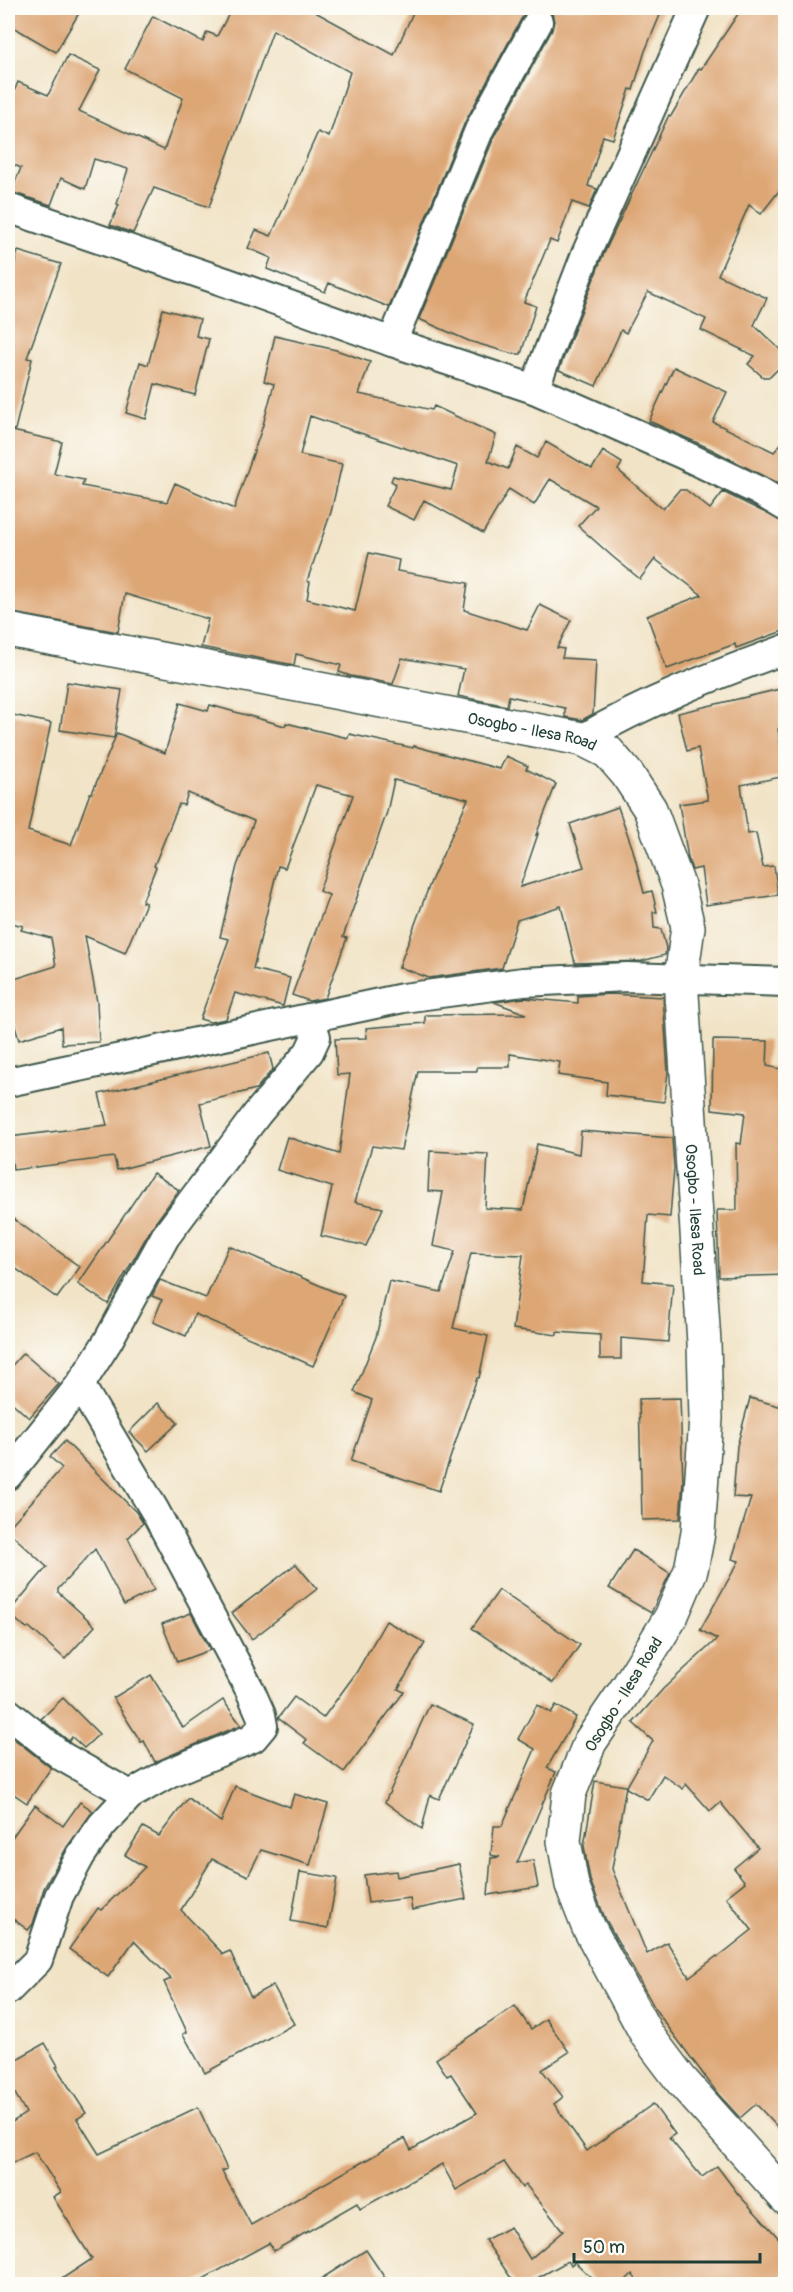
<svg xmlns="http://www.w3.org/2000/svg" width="793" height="2292" font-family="Pangolin,sans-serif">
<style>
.building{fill:#dda675}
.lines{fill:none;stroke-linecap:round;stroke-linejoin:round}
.minor-casing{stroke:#3e564a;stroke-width:32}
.primary-casing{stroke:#3e564a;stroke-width:36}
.minor{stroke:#fff;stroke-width:28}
.primary{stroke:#fff;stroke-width:33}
.labels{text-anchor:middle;stroke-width:5;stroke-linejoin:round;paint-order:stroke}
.street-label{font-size:16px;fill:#1f3d34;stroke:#fdfcf7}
</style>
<rect width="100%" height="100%" fill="#fdfcf7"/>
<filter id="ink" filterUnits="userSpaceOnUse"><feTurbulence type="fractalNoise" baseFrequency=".0167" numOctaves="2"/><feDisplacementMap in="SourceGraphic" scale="12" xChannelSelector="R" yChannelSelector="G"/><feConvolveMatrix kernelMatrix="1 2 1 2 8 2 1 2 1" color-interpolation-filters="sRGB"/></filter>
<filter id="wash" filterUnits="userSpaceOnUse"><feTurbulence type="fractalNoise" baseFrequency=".008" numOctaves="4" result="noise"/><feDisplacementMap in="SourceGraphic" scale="24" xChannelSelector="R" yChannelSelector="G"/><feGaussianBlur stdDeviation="1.35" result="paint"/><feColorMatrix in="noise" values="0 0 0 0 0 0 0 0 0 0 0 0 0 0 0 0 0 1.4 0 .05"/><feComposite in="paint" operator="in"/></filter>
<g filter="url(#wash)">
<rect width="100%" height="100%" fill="#f1e3c6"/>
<g id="blocks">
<g class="building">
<polygon points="8,8 82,8 56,52 8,24"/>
<polygon points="232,8 308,8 394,55 415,8 531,8 524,14 465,122 389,307 329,283 325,292 267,269 271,258 248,248 256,230 271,236 318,132 329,137 350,72 273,30 209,207 154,188 133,233 113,226 110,225 119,205 117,204 128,169 94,159 85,189 61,178 51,205 11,192 21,168 8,162 8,106 18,82 48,95 68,55 100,70 79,111 164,150 183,98 125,69 153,16 203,42 207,32 217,36"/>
<polygon points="546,8 663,8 645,51 633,90 630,89 613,139 603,136 588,186 597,189 589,208 572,202 557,243 550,240 524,302 536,306 521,354 513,354 469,341 419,319 495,135 552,30 554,21 552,13"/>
<polygon points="742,8 786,8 786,182 761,214 749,205 718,275 767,298 754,325 786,355 786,370 780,367 770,377 763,377 748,364 755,356 701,330 706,319 648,292 626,333 621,330 596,386 559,370 601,260 669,115 671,116 699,68 701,69"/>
<polygon points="18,251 61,264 27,358 32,359 15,430 8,429 8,287"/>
<polygon points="163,309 200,319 196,336 209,339 195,395 155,384 146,419 126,413 140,362 148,365"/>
<polygon points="275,336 336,350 370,362 359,394 432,410 434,406 496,435 488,461 508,469 517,447 537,458 546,442 592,469 603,451 622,463 618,470 663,509 679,490 686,490 710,509 723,492 786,523 786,630 736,648 735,644 667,669 647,616 702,595 655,559 640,579 613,557 578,526 596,506 550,479 534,505 509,489 483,533 424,500 414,520 385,506 396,484 391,481 393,476 451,490 458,466 310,416 300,455 342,464 331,512 307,581 310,582 307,599 355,611 369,553 399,560 397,571 468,583 464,610 527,630 540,605 571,620 557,648 564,649 562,658 596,660 593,714 582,720 565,717 565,708 509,696 507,706 458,696 464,669 402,658 393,684 351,676 339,672 341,665 296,654 294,665 201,647 208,619 125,594 118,632 8,612 8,430 62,442 54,474 84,480 82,486 167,502 175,483 234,509 263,425 274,384 264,381"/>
<polygon points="674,367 727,392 713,422 774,452 786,438 786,488 711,449 649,421"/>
<polygon points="67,682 122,690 114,738 60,730"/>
<polygon points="780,689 786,713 786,727 778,729 786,776 741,785 748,834 756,833 763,867 774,866 778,895 706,905 701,868 692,870 688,858 679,804 708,800 698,748 687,751 678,713"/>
<polygon points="180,703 208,711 210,705 285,726 286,723 348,738 349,734 413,748 414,746 500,769 506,756 528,766 526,769 556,784 536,835 538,834 520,887 584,867 570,824 618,807 633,850 644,893 652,891 657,912 653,912 654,928 661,929 666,948 665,955 642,961 575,963 561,906 517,920 502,968 429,978 399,967 431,881 468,799 394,780 387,812 343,937 347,938 325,998 309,1001 292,995 329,895 319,891 353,795 316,785 285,868 278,866 253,969 290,978 283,1006 235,993 226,1019 210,1022 200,1019 229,939 220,937 237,866 254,821 188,793 184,805 179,804 154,866 156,867 142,902 146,903 125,953 85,936 97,1002 99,1042 62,1044 61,1027 19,1040 8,1003 8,981 56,966 51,938 21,930 23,926 8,922 8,714 51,723 28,831 71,845 90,793 92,793 117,733 165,753"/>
<polygon points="611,994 663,997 668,1072 664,1102 606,1095 607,1082 558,1075 560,1062 510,1054 510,1067 477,1067 477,1071 418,1071 401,1150 372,1146 355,1202 383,1208 366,1246 321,1236 332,1187 277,1170 287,1137 339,1154 350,1074 337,1075 335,1039 367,1038 366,1028 425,1023 425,1015 526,1014 494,1002 524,998 578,1003 578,996"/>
<polygon points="713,1040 768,1041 767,1066 786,1070 786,1275 719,1277 717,1210 737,1210 736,1143 741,1144 745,1113 712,1109"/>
<polygon points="269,1053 273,1069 256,1089 200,1103 211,1146 117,1170 114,1157 13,1170 9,1137 107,1125 99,1094"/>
<polygon points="581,1131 672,1138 674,1168 670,1217 648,1215 643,1281 673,1284 668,1342 621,1338 621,1359 600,1359 600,1335 557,1332 557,1335 513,1329 523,1255 471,1253 453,1328 488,1336 479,1378 477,1378 439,1491 351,1461 372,1400 354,1392 376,1337 389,1281 441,1292 455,1251 433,1246 443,1192 428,1191 430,1151 488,1154 485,1208 523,1210 537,1144 579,1154"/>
<polygon points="153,1173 179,1190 151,1229 108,1304 78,1284"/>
<polygon points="8,1215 80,1267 57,1298 8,1263"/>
<polygon points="229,1246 344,1296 313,1366 195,1314 186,1336 153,1322 162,1300 152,1296 160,1280 206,1298"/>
<polygon points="23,1353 59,1384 29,1418 8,1399 8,1370"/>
<polygon points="680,1398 683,1482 680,1519 642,1520 639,1399"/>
<polygon points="750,1398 786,1408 786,2136 756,2104 740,2118 718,2094 657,2012 605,1918 590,1880 584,1846 595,1781 626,1786 612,1869 647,1954 667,1942 689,1977 717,1956 718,1957 752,1930 726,1897 745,1882 734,1868 758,1848 720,1802 710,1811 686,1784 683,1789 663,1775 648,1800 626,1788 653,1741 633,1723 663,1689 717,1639 700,1630 739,1561 732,1559 751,1498 733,1497 737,1446"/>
<polygon points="158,1403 178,1423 148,1451 129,1432"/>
<polygon points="65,1441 136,1512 143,1523 128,1538 154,1590 124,1605 95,1549 58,1589 58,1592 95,1626 65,1659 29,1627 27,1629 8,1613 47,1567 8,1531 8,1528 62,1468 50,1457"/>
<polygon points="633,1550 670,1573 651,1613 609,1588"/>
<polygon points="296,1564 317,1589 252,1639 232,1613"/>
<polygon points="499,1590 580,1645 553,1683 472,1628"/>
<polygon points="191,1613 210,1650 177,1662 162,1624"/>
<polygon points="386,1621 425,1643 398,1689 404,1692 344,1772 304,1743 307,1740 278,1718 294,1697 323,1718 356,1673"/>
<polygon points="151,1675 183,1728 223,1700 241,1725 155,1762 144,1741 141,1742 113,1698"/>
<polygon points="63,1698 99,1734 84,1748 72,1737 69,1741 41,1719"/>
<polygon points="430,1704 474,1724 439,1799 430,1795 422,1829 385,1802"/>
<polygon points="537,1705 551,1713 556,1705 576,1717 547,1768 556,1772 517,1863 533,1860 538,1887 488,1895 491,1858 500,1857 491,1855 494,1826 502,1826 535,1749 518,1739"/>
<polygon points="8,1734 51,1768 27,1803 8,1790"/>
<polygon points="235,1786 290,1807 294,1794 328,1804 310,1865 261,1850 248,1876 212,1859 181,1910 223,1954 230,1951 251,1997 273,1985 294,2024 205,2073 183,2034 187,2032 164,1982 171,1979 134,1941 108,1977 69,1949 98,1908 101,1910 145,1867 125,1855 143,1827 159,1836 188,1798 221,1822"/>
<polygon points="80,1802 93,1811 67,1847 44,1888 33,1924 28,1930 8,1915 8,1843 35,1805 63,1826"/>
<polygon points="459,1864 466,1899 412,1910 410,1898 368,1903 364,1875 396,1871 397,1877"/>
<polygon points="300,1872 337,1878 328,1928 291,1921"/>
<polygon points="515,2006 531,2029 546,2019 569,2052 542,2070 563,2097 554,2104 587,2151 653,2104 675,2134 669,2138 702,2177 717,2166 738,2194 786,2246 786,2271 771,2284 640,2284 632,2274 622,2284 598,2284 575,2262 571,2265 568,2261 527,2284 515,2284 485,2240 510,2227 530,2259 563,2231 526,2185 522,2188 504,2162 456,2190 442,2164 360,2209 357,2203 274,2251 269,2243 194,2284 54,2284 92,2259 53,2197 61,2192 35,2152 8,2165 8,2125 26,2113 8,2081 8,2064 45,2043 58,2066 56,2067 86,2113 77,2119 99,2154 198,2107 227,2169 222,2171 251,2225 405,2138 411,2150 477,2113 451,2074 447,2076 436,2059"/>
<polygon points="366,2250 389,2284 313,2284"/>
</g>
</g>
</g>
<g filter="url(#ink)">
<use href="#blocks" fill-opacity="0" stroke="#3e564a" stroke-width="1.5"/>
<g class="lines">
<defs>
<g id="minor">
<polyline points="8,208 228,283 392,342 534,389 682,454 759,491 786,507"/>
<polyline points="392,342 480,128 538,22"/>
<polyline points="534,389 586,254 696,8"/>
<path d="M 582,739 C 647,701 715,675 786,649"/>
<polyline points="8,1082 403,998 523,982 627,977 786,982"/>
<polyline points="8,1475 80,1385 108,1341 165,1237 257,1114 309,1052 316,1037 310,1018"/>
<polyline points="8,1713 63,1757 130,1795"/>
<polyline points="8,1990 38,1960 59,1896 81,1855 102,1825 130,1795 169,1773 253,1738 263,1726 261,1715 250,1690 155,1511 80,1385"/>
</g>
<g id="primary">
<path id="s1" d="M 8,630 L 582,739 L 608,752 L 627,774 L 650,809 L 678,885 L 688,927 L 681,978 L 704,1343 L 706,1418 L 698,1533 L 691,1570 L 671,1617 L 629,1685 L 590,1742 L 569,1794 L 564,1841 L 572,1885 L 588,1926 L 647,2035 L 681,2080 L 786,2198"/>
</g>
</defs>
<use href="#minor" class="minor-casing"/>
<use href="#primary" class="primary-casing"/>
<use href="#minor" class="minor"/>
<use href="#primary" class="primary"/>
</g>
</g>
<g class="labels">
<g class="street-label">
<text dy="6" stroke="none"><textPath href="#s1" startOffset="534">Osogbo - Ilesa Road</textPath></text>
<text dy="6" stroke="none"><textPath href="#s1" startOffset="1092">Osogbo - Ilesa Road</textPath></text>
<text transform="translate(623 1694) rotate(-58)" y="6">Osogbo - Ilesa Road</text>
</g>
</g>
<rect width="793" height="2292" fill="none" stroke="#fdfcf7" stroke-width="30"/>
<path d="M574 2253v9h186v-9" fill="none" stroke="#1f3d34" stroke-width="3"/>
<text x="583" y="2253" font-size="18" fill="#1f3d34" stroke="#fdfcf7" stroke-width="4.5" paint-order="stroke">50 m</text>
</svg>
